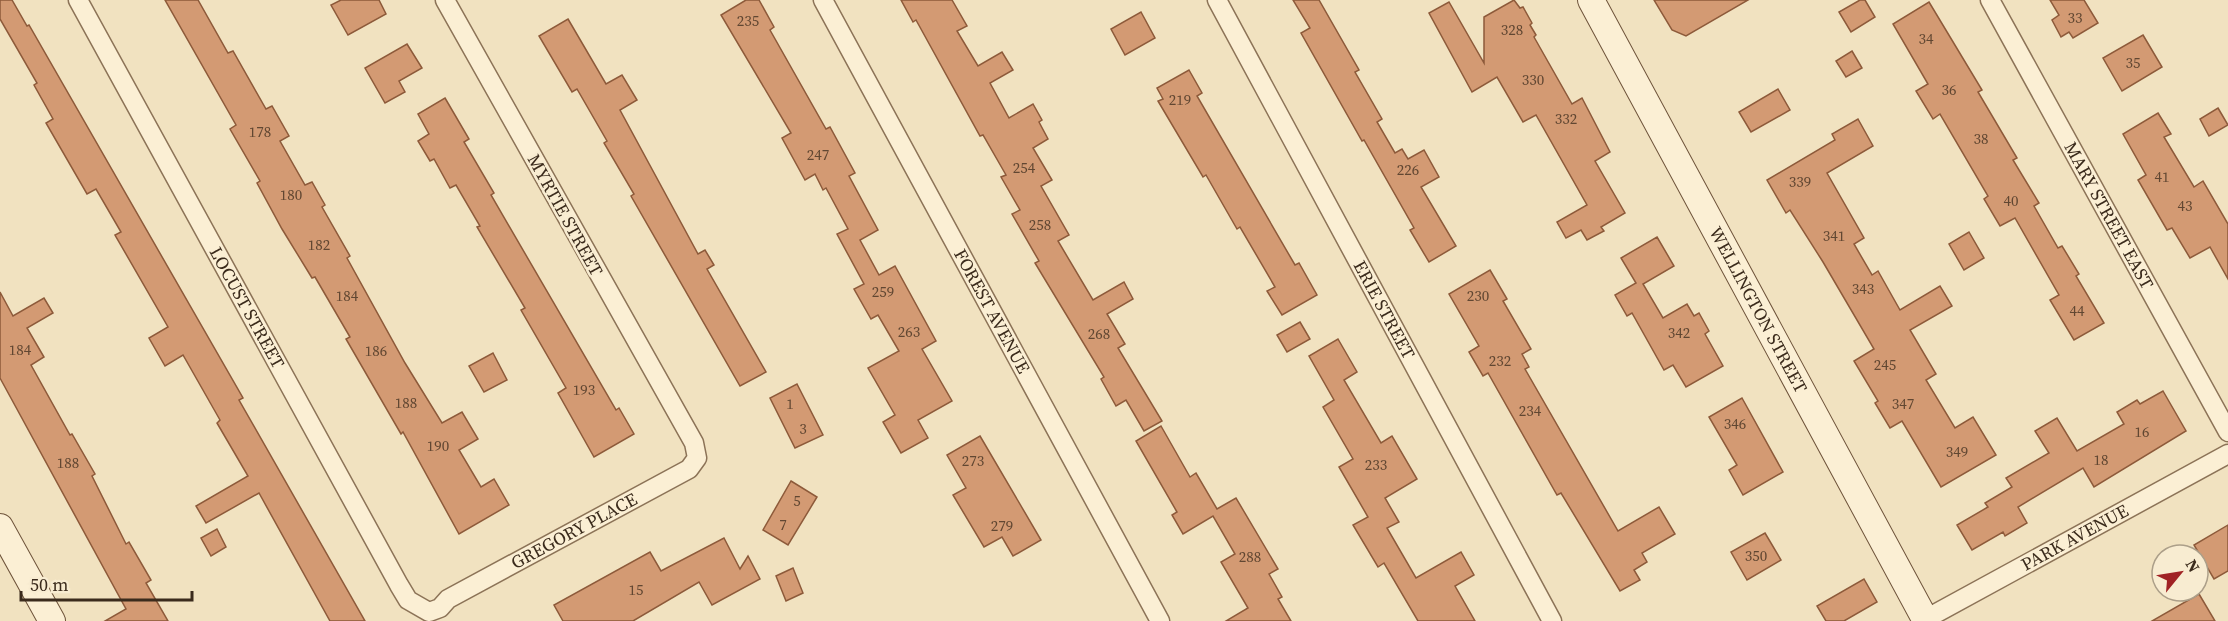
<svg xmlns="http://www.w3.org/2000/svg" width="2228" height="621" font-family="'Source Serif 4',serif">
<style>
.building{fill:#d39a73;stroke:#8d5a3a;stroke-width:1.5}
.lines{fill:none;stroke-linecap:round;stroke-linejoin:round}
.street-casing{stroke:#8c7357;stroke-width:21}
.secondary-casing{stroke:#6e533a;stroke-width:28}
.street{stroke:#fbefd4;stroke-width:18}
.secondary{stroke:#fbefd4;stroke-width:26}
.labels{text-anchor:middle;stroke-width:5;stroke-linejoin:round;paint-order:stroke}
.number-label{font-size:15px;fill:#614732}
.street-label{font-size:18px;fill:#3b2b1c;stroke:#f8ecd1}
</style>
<rect width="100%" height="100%" fill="#f1e2c0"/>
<g class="building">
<polygon points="0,0 12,0 27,26 29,25 243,398 239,400 365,621 330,621 259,493 206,523 196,506 248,476 217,423 220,420 183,355 165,366 149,338 168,327 115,235 121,232 96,189 87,194 46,123 53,119 34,85 37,83 0,19"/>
<polygon points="165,0 198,0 228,53 233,51 266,109 272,106 289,136 280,141 305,185 312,182 325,205 322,207 350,256 347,258 405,363 442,423 462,412 478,439 459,450 481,487 494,479 509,505 459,534 403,432 401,434 346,339 350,337 315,277 312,278 282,229 257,183 260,181 230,129 236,125"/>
<polygon points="341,0 379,0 386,14 348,35 331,5"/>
<polygon points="746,0 759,0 774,27 770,30 826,129 830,127 855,173 849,176 878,230 860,240 879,275 895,266 936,341 922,349 952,401 918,420 928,438 901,453 883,422 895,415 868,368 899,351 878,315 871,319 854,289 864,284 837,234 848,229 826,188 823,190 815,174 805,180 782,138 791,133 721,15"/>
<polygon points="901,0 952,0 967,26 957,31 978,66 1002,52 1013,70 990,83 1009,118 1033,104 1042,120 1039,122 1048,139 1033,148 1052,180 1041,186 1069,235 1058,241 1093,300 1124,282 1133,299 1107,314 1125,344 1118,348 1162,421 1144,431 1126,400 1116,406 1101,379 1104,377 1035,263 1039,261 1012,214 1020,210 1001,177 1006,175 983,135 980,136 916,20 913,22"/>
<polygon points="1293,0 1319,0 1359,70 1355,72 1382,119 1377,122 1395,153 1402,149 1408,159 1424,150 1439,177 1421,187 1456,246 1429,262 1410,230 1414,228 1364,140 1362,141 1301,33 1310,28"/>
<polygon points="1514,0 1520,8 1523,7 1532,23 1530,25 1536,35 1534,37 1572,104 1582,98 1610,152 1595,161 1625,213 1601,227 1604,231 1587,240 1581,230 1566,238 1557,222 1587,205 1536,115 1523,122 1497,77 1472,92 1429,13 1449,2 1484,63 1484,17"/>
<polygon points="1654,0 1748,0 1686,36 1672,30"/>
<polygon points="1860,0 1865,0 1875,17 1851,32 1839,12"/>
<polygon points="2050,0 2084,0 2098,23 2073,38 2069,32 2061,37 2052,20 2059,15"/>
<polygon points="1929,2 1982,90 1978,92 2017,158 2013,160 2039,203 2034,206 2058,248 2062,246 2079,274 2076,276 2104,323 2074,340 2050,300 2059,295 2015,218 2000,226 1984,199 1988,196 1940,114 1933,119 1916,91 1928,84 1893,24"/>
<polygon points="1141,12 1155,38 1125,55 1111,29"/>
<polygon points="568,19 606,84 622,75 637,100 620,110 698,254 705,250 714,265 707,269 766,372 740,386 631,196 634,194 604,143 607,141 577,89 572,92 539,36"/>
<polygon points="2143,35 2162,67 2122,91 2103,58"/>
<polygon points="407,44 422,68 399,81 405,92 385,103 365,68"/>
<polygon points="1852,51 1862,68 1846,77 1836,61"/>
<polygon points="1189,70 1202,93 1197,96 1295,265 1299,263 1317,295 1282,315 1267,291 1275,287 1240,227 1237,229 1206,175 1203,177 1158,101 1163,99 1157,88"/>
<polygon points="1778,89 1790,110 1751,132 1739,112"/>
<polygon points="445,98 469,139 464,142 494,193 491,195 616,410 619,408 634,434 594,457 558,393 566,388 521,310 525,308 477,227 480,226 456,185 450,188 434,159 430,161 418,141 429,134 418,114"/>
<polygon points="2218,108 2228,125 2209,136 2200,119"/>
<polygon points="2158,113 2171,134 2164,137 2194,187 2203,181 2228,224 2228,279 2210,247 2190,258 2172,228 2167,230 2138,180 2146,175 2123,134"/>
<polygon points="1858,119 1873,146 1827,173 1864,238 1854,244 1872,275 1878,271 1900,310 1940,286 1952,306 1910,330 1936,374 1926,380 1955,428 1973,417 1996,455 1941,487 1902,421 1890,428 1875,403 1878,401 1854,361 1874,349 1823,262 1790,210 1786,213 1767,180 1835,140 1832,134"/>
<polygon points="1969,232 1984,258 1964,270 1949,244"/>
<polygon points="1657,237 1674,266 1643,284 1663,318 1687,304 1694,316 1699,313 1709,331 1705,334 1723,366 1686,387 1673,365 1664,370 1632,313 1627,316 1615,295 1636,283 1621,258"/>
<polygon points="1490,270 1507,299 1503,301 1531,349 1522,354 1529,367 1525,369 1618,531 1659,507 1675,534 1642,553 1647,562 1634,570 1640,580 1620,591 1561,493 1557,495 1488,373 1483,376 1469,352 1479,346 1449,294"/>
<polygon points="0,292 13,316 44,298 53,313 27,328 44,357 31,365 70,435 72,434 95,474 92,476 126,544 129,542 151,580 146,583 168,621 105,621 126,609 0,378"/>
<polygon points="1300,322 1310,339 1287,352 1277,335"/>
<polygon points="1338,339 1357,372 1344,380 1381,443 1392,436 1417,479 1385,498 1399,522 1387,528 1416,578 1461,552 1474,575 1455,586 1475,621 1418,621 1384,563 1378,567 1353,525 1368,517 1339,467 1353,459 1323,407 1334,400 1309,356"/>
<polygon points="493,353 507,380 484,392 469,366"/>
<polygon points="797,384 823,435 795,448 770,398"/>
<polygon points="2163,391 2186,431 2094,487 2083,468 2018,507 2027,523 2005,536 2003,532 1972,550 1957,525 1988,507 1985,503 2012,487 2006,478 2049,453 2035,431 2057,418 2077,451 2124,424 2117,412 2137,400 2140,404"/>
<polygon points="1742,398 1783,472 1743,495 1729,470 1737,465 1709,417"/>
<polygon points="1161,426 1190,477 1196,473 1217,509 1236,498 1278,569 1269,574 1282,597 1278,599 1291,621 1226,621 1248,608 1221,562 1235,554 1213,516 1183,534 1172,515 1177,512 1136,441"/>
<polygon points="980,436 1041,540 1013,556 1002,537 984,547 953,495 966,488 947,455"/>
<polygon points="791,481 817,497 788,545 763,530"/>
<polygon points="2228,525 2228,571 2214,579 2194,545"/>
<polygon points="217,529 226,547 211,556 201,538"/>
<polygon points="1765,533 1781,560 1747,580 1731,552"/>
<polygon points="724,538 740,569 748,556 760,579 712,605 699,582 633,621 563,621 554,605 650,552 661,571"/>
<polygon points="793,568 803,593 786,601 776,576"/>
<polygon points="1864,579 1877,602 1844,621 1826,621 1817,606"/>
<polygon points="2199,594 2215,621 2152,621"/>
</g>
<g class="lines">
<defs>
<g id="street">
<path id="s1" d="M 78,0 L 399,585 L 408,600 L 429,612 L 440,608 L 448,599 L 676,476 L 689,469 L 697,458 L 694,443 L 445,0"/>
<path id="s2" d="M 823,0 L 1160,621"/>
<path id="s3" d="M 1217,0 L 1552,621"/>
<path id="s4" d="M 1990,0 L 2228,432"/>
<path id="s5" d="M 1922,621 L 2228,454"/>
</g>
<g id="secondary">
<path id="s6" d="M 1591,0 L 1926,621"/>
<polyline points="0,527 52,621"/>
</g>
</defs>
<use href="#street" class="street-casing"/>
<use href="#secondary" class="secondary-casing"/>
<use href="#street" class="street"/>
<use href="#secondary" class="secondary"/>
</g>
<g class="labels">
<g class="number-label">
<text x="2075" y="23">33</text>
<text x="748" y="26">235</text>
<text x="1512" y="35">328</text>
<text x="1926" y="44">34</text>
<text x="2133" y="68">35</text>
<text x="1533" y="85">330</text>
<text x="1949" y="95">36</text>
<text x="1180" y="105">219</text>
<text x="1566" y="124">332</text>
<text x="260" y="137">178</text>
<text x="1981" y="144">38</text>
<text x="818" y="160">247</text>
<text x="1024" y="173">254</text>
<text x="1408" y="175">226</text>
<text x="2162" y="182">41</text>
<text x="1800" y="187">339</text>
<text x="291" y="200">180</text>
<text x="2011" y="206">40</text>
<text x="2185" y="211">43</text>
<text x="1040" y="230">258</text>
<text x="1834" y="241">341</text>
<text x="319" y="250">182</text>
<text x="1863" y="294">343</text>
<text x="883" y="297">259</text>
<text x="347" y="301">184</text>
<text x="1478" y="301">230</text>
<text x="2077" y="316">44</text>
<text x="909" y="337">263</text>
<text x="1679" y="338">342</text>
<text x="1099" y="339">268</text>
<text x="20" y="355">184</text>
<text x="376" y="356">186</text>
<text x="1500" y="366">232</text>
<text x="1885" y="370">245</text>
<text x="584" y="395">193</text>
<text x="406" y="408">188</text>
<text x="790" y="409">1</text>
<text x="1903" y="409">347</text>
<text x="1530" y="416">234</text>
<text x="1735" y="429">346</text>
<text x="803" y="434">3</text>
<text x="2142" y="437">16</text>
<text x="438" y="451">190</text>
<text x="1957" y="457">349</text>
<text x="2101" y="465">18</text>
<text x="973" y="466">273</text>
<text x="68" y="468">188</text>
<text x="1376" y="470">233</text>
<text x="797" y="506">5</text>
<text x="783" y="530">7</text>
<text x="1002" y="531">279</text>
<text x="1756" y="561">350</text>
<text x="1250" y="562">288</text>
<text x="636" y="595">15</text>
</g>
<g class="street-label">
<text transform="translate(565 215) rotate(61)" y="6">MYRTIE STREET</text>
<text dy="6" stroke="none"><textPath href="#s4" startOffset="246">MARY STREET EAST</textPath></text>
<text dy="6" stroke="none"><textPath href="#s1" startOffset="351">LOCUST STREET</textPath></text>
<text dy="6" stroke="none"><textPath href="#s2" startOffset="354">FOREST AVENUE</textPath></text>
<text dy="6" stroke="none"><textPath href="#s3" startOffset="352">ERIE STREET</textPath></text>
<text dy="6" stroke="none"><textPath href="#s6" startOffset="352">WELLINGTON STREET</textPath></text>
<text dy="6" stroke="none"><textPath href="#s1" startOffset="876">GREGORY PLACE</textPath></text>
<text dy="6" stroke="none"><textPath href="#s5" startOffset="174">PARK AVENUE</textPath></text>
</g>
</g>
<g transform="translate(2180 573) rotate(60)"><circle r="28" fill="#f8ecd1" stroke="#ac9f89" stroke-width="1.5"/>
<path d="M0-4.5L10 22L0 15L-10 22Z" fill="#a02224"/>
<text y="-9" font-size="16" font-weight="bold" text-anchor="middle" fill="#3b2b1c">N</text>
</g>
<path d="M21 591v9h171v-9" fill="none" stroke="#3b2b1c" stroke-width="3"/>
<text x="30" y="591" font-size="18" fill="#3b2b1c" stroke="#f8ecd1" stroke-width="4.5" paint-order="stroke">50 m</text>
</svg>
